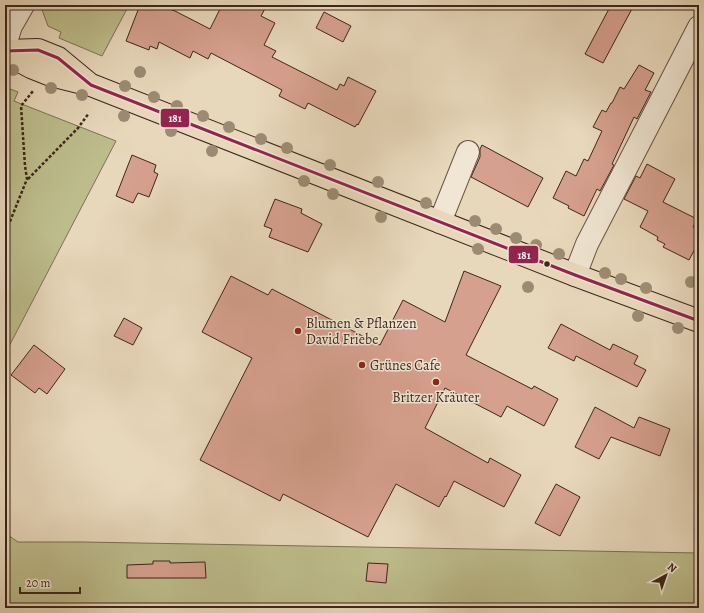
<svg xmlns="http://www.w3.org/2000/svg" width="704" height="613" font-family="Alegreya,serif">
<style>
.green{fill:#bdbc8b;stroke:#7d7154}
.building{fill:#d6a08e;stroke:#3d261c}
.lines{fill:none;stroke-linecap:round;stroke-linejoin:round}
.minor-casing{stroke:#685244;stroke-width:24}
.major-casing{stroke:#3d261c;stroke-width:24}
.path{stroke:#3d261c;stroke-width:2.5;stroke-dasharray:3 2;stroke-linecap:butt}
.minor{stroke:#f0e6d3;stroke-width:22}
.major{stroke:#e8d8bb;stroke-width:22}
.bus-1-casing{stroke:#f0e6d3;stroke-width:6}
.bus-1{stroke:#94244d;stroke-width:3}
.tree{fill:#9c8b73}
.bus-dot{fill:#3d261c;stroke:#f0e6d3;stroke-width:1.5}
.poi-dot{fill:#8f2418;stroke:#f0e6d3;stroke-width:1.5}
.labels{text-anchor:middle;stroke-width:3;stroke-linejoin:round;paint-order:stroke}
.poi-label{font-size:14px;fill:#3d261c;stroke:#f0e6d3;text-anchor:start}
.line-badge{stroke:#f0e6d3;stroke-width:1.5}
.badge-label{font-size:11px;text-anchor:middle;font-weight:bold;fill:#fff}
</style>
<rect width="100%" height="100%" fill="#e8d8bb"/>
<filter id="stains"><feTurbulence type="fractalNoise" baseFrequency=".005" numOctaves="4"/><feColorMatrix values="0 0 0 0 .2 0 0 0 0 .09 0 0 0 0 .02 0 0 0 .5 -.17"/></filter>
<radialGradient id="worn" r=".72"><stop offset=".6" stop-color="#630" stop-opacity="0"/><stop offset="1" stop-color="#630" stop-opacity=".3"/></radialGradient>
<g class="green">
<polygon points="42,5 129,5 102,56 59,38 61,32 48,26 41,7"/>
<polygon points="5,87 18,92 14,101 116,141 5,354"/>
<polygon points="5,533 18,542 83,542 699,553 699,608 5,608"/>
</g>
<g class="building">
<polygon points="140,5 159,5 175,11 210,29 222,5 267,5 261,16 275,23 264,45 276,51 272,57 337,90 340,84 344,86 348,77 376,91 358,125 357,124 355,127 308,103 305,109 279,96 282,90 211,53 208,59 193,51 190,58 159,42 157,49 150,46 149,50 126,41"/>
<polygon points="611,5 634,5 603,63 585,54"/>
<polygon points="324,12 351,26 343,42 316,28"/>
<polygon points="639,65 654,73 645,90 651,92 637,119 634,117 612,164 614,165 600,191 597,189 584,216 568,208 569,206 553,198 566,171 576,176 584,159 588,161 602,131 593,127 602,110 606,112 611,103 612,103 620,87 624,89"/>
<polygon points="482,145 543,178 528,207 471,177 480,157 480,149"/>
<polygon points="132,155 156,165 154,172 158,174 149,197 138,193 133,203 116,196"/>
<polygon points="647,164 675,179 663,202 697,219 693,227 699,230 699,241 689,260 663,247 665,244 657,240 658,237 640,227 648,211 624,199 636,176 640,178"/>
<polygon points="275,199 302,209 301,213 322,224 308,252 269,237 272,229 264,226"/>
<polygon points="464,271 501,286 466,355 532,389 534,386 558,399 544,426 507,406 501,417 445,388 425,428 488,463 490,458 521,475 504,507 454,481 446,497 445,496 439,507 396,484 368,537 283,494 280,501 200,460 252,358 202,332 231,276 268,295 272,289 380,345 403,300 445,322"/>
<polygon points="124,318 142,328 133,345 114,336"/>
<polygon points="561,324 610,350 613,344 638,356 634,364 646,370 637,387 576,356 574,361 548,348"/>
<polygon points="34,345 65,369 47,394 39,388 35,393 11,375"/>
<polygon points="595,407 634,428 639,417 670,429 660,456 611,437 599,459 575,447"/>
<polygon points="556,484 580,497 560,536 535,523"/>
<polygon points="153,561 170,561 170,563 205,562 206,578 127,578 127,565 153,564"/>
<polygon points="368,563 388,564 386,583 366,581"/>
</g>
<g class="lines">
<defs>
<g id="minor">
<polyline points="5,45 11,26 23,5"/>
<polyline points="440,222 468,152"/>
<polyline points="575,275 587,244 699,27"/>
</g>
<g id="major">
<polyline points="5,51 38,50 58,58 87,82"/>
<polyline points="5,53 31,67 51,75 91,85 575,275 699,321"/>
</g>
</defs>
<use href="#minor" class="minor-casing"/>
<use href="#major" class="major-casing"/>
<g class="path">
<polyline points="28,179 78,128 89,113"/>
<polyline points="5,246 9,224 27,179 25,166 21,106 33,91"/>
</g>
<use href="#minor" class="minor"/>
<use href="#major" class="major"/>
<defs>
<polyline id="bus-1" points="5,51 38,50 58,58 91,85 575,275 699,321"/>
</defs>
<use href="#bus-1" class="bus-1-casing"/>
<use href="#bus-1" class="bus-1"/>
</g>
<g class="tree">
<circle cx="13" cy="70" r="6"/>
<circle cx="140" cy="72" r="6"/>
<circle cx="125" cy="86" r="6"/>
<circle cx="51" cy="88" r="6"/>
<circle cx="82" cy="95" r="6"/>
<circle cx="154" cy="97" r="6"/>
<circle cx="177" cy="106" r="6"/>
<circle cx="124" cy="116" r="6"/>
<circle cx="203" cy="116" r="6"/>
<circle cx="229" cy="127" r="6"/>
<circle cx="171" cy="131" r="6"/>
<circle cx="261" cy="139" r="6"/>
<circle cx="287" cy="148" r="6"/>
<circle cx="212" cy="151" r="6"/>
<circle cx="330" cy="165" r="6"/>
<circle cx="304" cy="181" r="6"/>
<circle cx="378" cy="182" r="6"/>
<circle cx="333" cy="194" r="6"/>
<circle cx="426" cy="203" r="6"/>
<circle cx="381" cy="217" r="6"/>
<circle cx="475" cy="221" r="6"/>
<circle cx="496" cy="229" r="6"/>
<circle cx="516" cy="238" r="6"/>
<circle cx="536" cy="245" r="6"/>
<circle cx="478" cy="249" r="6"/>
<circle cx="559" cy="254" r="6"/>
<circle cx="605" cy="273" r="6"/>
<circle cx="621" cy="279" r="6"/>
<circle cx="691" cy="282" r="6"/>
<circle cx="528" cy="287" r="6"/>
<circle cx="646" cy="288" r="6"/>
<circle cx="638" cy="316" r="6"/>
<circle cx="678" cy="328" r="6"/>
</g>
<circle class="bus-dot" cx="547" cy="264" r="3.5"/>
<g class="poi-dot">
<circle cx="298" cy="331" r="4"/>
<circle cx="362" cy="365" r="4"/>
<circle cx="436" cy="382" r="4"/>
</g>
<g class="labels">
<g class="poi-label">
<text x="306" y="328">Blumen &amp; Pflanzen<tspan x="306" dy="16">David Friebe</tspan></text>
<text x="370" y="370">Grünes Cafe</text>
<text x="436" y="402" text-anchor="middle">Britzer Kräuter</text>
</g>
</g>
<g class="line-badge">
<rect x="160" y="108" width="30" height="20" rx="4" fill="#94244d"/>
<rect x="508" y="245" width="31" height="19" rx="4" fill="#94244d"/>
</g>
<g class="badge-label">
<text x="175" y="122">181</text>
<text x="524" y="259">181</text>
</g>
<rect width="704" height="613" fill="none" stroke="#e8d8bb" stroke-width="20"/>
<rect x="6" y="6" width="692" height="601" fill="none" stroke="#3d261c" stroke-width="2"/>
<rect x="10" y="10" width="684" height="593" fill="none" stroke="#3d261c"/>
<g transform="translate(666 575) rotate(40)" stroke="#f0e6d3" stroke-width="3" paint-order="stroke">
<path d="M0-3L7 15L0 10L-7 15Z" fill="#3d261c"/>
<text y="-6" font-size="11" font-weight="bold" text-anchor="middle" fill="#3d261c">N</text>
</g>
<path d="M20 587v6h60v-6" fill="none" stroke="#3d261c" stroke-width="2"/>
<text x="26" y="587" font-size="12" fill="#3d261c" stroke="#f0e6d3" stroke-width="3" paint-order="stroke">20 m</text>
<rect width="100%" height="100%" filter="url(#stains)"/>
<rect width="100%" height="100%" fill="url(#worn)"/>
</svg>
